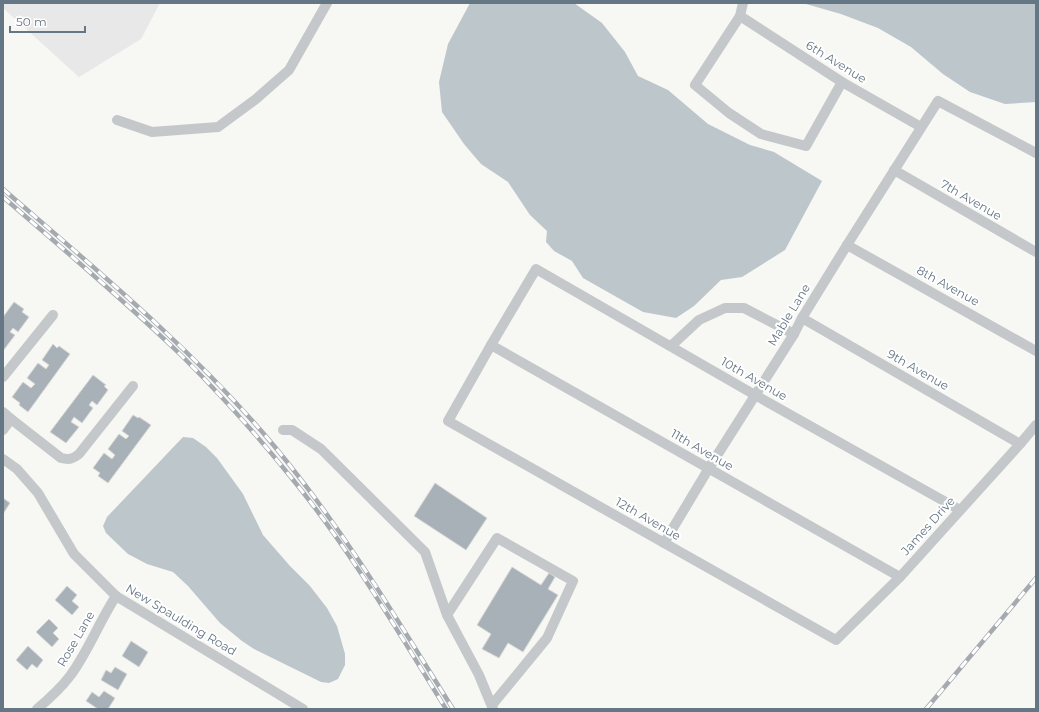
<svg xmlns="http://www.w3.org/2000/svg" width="1039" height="712" font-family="Montserrat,sans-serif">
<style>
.built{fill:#e7e8e7}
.water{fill:#bcc6cb}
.building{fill:#a8b1b7;stroke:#d8d8d6}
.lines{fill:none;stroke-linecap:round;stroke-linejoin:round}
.minor{stroke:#c4c8cb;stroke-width:10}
.rail-casing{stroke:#a4aab0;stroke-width:4.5}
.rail{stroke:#fff;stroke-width:3;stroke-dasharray:9;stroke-linecap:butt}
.labels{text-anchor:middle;stroke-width:4;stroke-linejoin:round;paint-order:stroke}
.street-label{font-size:12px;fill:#657685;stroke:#fff}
</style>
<rect width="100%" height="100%" fill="#f7f7f3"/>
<polygon class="built" points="3,3 160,3 141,39 79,77 3,8"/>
<g class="water">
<polygon points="470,3 574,3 602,23 625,52 638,76 668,90 708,124 750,145 774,152 822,181 785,250 742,277 721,280 694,306 676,318 643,312 583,278 572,261 554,251 546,242 547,231 530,215 508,182 481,164 464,144 442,112 439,82 448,44"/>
<polygon points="805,3 1036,3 1036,102 1005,104 970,92 943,74 911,47 878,28 841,14 806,4"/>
<polygon points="183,437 193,438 206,447 217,458 243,494 263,535 290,566 310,586 327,608 337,626 345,654 345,665 338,679 329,683 321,682 254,649 242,641 220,623 188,586 173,572 147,564 128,554 106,533 103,526 107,517"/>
</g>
<g class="building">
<polygon points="14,302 24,309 22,312 29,317 18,332 13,328 10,332 15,335 3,351 3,317"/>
<polygon points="53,344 57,348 59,346 70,354 28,412 19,405 20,403 12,397 23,382 31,388 35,384 27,378 38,363 46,369 49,365 42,360"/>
<polygon points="93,375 106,385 104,386 108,390 97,405 92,401 89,405 93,408 82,423 74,417 71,422 79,427 66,443 50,432"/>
<polygon points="133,415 138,418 139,417 151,425 108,483 98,476 100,473 93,468 104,453 112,459 115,455 108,449 119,434 126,439 129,436 122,431"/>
<polygon points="435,483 487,518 466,550 414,516"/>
<polygon points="3,498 10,503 3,514"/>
<polygon points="512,567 541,585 549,573 555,577 548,589 558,595 523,652 508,643 499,658 482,649 491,634 477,625"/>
<polygon points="67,586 77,595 72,601 79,607 72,615 55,600"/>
<polygon points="49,619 58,628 53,633 59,639 52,647 36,632"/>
<polygon points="131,641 148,652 139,667 122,656"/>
<polygon points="28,646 43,660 37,668 32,664 27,670 16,660"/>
<polygon points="115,667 127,674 118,690 101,680 106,670 111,673"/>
<polygon points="104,691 115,698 108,709 98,709 86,701 92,692 99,697"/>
</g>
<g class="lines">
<g class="minor">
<polyline points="743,3 740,16 695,85 729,113 761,134 806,146 842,82"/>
<polyline points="740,16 842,82 921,127"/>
<polyline points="117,120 152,132 218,127 256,99 289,70 327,3"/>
<polyline points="894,170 1036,252"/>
<polyline points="847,245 1036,351"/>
<polyline points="802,318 1020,444"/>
<polyline points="491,345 900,577"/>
<polyline points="671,346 699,320 725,308 744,308 794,334"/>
<polyline points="3,377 53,315"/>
<polyline points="3,412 11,419"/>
<path d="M 3,430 L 11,419 L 61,458 C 69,460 73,459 79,454 L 133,386"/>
<polyline points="283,430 292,430 321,449 425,552 447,615 479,675 493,709"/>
<polyline points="3,459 17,469 38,493 74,554 116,596 303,709"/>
<polyline points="960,510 755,395 536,269 491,345 448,421 836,640 900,577 1020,444 1036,425"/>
<polyline points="664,543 709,468 794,334 802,318 847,245 938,101 1036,153"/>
<polyline points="447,615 497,538 573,581 547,638 492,705"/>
<path d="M 37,709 C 49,699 60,689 70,676 C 88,652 99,622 116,596"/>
</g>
<defs>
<g id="rail">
<path d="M 3,189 C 98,271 195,351 275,447 C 343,529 397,619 453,709"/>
<path d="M 3,197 C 63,249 125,301 182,356 C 220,394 256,434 290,476 C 349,548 397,630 446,709"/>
<polyline points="926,709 1036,578"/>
</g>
</defs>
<use href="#rail" class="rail-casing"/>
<use href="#rail" class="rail"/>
</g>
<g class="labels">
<g class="street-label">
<text transform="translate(836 62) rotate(32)" y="4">6th Avenue</text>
<text transform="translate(971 200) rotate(30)" y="4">7th Avenue</text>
<text transform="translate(948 286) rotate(29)" y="4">8th Avenue</text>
<text transform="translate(789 315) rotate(-59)" y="4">Mable Lane</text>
<text transform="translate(918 370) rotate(30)" y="4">9th Avenue</text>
<text transform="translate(754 379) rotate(30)" y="4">10th Avenue</text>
<text transform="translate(702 450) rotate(30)" y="4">11th Avenue</text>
<text transform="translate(648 519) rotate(30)" y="4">12th Avenue</text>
<text transform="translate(928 526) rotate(-48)" y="4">James Drive</text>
<text transform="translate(181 620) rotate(31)" y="4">New Spaulding Road</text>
<text transform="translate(76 639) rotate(-60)" y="4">Rose Lane</text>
</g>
</g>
<rect width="1039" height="712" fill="none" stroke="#657685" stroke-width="8"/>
<path d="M10 26v6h75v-6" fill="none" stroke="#657685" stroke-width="2"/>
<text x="16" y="26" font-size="12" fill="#657685" stroke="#ffffff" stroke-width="3" paint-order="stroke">50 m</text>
</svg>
